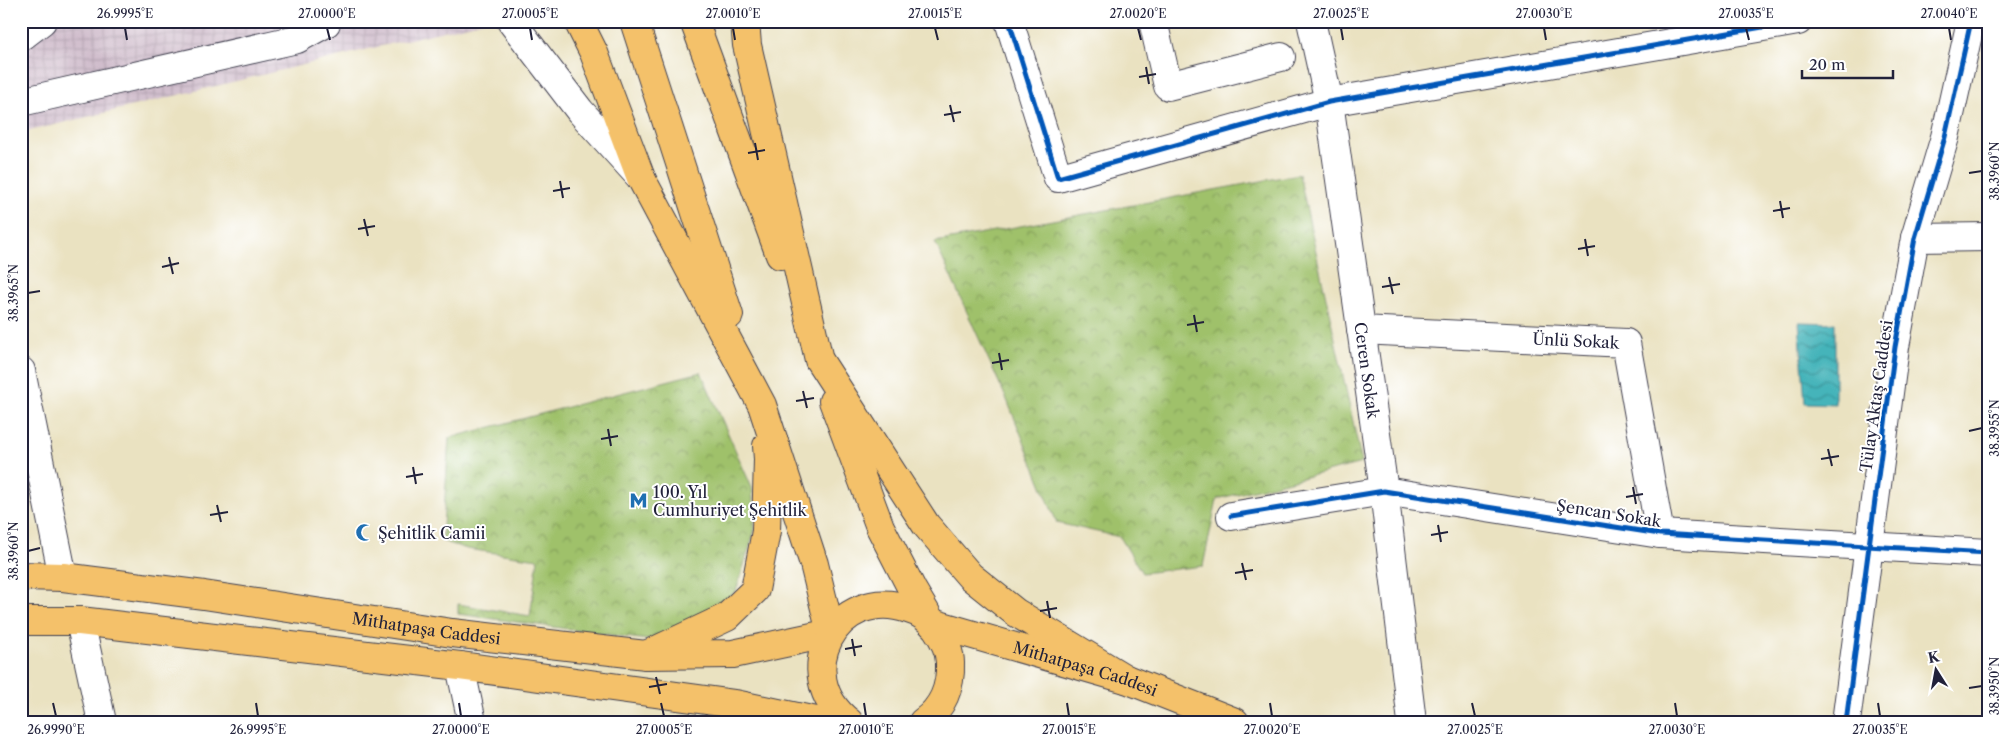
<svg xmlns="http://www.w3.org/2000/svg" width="2009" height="743" font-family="'Libre Caslon Text',serif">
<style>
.industrial{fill:url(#industrial-grid)}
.park{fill:url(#park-crowns);stroke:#607252}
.water{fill:url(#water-waves);stroke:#336b7a}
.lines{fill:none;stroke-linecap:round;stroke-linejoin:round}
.minor-casing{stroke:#403f4f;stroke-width:30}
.major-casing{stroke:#403f4f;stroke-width:30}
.highway-casing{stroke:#403f4f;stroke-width:30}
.minor{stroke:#fff;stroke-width:28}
.major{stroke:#f4c16b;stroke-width:28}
.highway{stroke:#f4c16b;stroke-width:28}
.cycleway-casing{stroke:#fff;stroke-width:8}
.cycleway{stroke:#0057b8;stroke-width:5}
.ticks{fill:none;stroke:#22223b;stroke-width:2}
.labels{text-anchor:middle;stroke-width:4;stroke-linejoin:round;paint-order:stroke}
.street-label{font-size:16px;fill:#22223b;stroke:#fff}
.poi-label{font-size:16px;fill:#22223b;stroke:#fff;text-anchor:start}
.neatline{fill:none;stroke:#22223b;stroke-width:2}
.ticks-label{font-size:12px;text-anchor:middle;fill:#22223b}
</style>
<defs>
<pattern id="industrial-grid" width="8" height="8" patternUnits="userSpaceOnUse" patternTransform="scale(1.25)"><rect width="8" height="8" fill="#d0bdcc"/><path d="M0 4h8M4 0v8" fill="none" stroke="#b2a2b0"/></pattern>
<pattern id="park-crowns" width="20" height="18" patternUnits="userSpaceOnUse" patternTransform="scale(1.25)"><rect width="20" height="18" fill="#9fc16a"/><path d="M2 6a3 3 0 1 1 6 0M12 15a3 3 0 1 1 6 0" fill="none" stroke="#819c58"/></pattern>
<pattern id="water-waves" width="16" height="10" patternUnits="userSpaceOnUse" patternTransform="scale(1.25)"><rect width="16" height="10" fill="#44b4ba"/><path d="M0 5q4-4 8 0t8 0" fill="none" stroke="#389298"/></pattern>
</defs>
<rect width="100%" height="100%" fill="#fff"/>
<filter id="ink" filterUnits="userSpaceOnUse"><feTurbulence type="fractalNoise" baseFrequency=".02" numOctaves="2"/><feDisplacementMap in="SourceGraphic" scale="10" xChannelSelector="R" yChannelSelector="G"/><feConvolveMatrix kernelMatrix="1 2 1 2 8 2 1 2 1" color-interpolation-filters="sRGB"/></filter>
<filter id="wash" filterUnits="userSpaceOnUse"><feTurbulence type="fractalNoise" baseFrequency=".0096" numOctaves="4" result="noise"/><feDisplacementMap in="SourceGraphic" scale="20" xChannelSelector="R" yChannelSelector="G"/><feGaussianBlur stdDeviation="1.12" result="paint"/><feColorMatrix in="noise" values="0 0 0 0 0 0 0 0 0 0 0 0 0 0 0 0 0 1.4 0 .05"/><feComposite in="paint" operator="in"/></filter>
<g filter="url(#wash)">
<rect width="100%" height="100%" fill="#eae2c1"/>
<polygon class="industrial" points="21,21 485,21 21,133"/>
<g class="park">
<polygon points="1299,174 1362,463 1217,499 1203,566 1142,573 1120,537 1057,523 1007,400 935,242"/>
<polygon points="701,372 752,488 755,529 736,591 698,623 648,640 458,614 458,604 530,616 538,559 467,549 442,541 449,438"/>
</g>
<polygon class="water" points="1799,322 1835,323 1835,404 1805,403"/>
</g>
<g filter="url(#ink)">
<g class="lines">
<defs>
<g id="minor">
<polyline points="511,21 580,111 641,178"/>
<polyline points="1009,21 1058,178 1329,102 1798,21"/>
<polyline points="1153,21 1168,86 1281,57"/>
<path id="s1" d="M 1311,21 L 1329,102 L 1384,491 L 1412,722"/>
<polyline points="21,37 42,21"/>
<polyline points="21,102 297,39 326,23 326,21"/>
<polyline points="1915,238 1988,237"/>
<path id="s2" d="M 1361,330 L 1626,343 L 1660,534"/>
<polyline points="21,371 63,577"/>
<polyline points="1231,516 1384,491 1660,534 1988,553"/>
<polyline points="80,621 102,722"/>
<polyline points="460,666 472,722"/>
<polyline points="1846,722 1895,347 1915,238 1945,137 1971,21"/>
</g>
<g id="major">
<path id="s3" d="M 21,576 L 63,577 L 204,595 L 452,633 L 646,655 L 733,654 L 831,633"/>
<polyline points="21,621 80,621 460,666 735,704 821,722"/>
<path id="s4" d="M 932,623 L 1126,679 L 1235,722"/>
<path d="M 849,722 C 788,674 837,584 908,609 C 919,612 929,619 936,628 C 943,638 950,650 950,663 C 951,686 943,708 923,722"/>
</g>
<g id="highway">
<polyline points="578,21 594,53 641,178 762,405 814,564 831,633"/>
<polyline points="634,21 729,315"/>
<polyline points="694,21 780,255"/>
<polyline points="745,21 747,45 819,360 926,525 970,576 1015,612 1126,679"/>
<polyline points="833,401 880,527 912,589 932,623"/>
<polyline points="646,655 727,617 755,590 766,531 768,459 767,446"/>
</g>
</defs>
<use href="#minor" class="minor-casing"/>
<use href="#major" class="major-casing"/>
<use href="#highway" class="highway-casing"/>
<use href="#minor" class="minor"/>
<use href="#major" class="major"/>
<use href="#highway" class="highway"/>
<defs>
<g id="cycleway">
<polyline points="1009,21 1058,178 1329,102 1798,21"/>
<polyline points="1231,516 1384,491 1660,534 1988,553"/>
<polyline points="1846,722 1895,347 1915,238 1945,137 1971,21"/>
</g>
</defs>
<use href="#cycleway" class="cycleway-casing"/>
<use href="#cycleway" class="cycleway"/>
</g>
</g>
<path class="ticks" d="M 125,28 L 127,40M 327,28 L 330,40M 530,28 L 532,40M 733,28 L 735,40M 935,28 L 938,40M 1138,28 L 1141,40M 1341,28 L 1343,40M 1544,28 L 1546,40M 1746,28 L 1749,40M 1949,28 L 1951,40M 1146,67 L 1149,84M 1139,77 L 1156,74M 950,105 L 954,122M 944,115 L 961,112M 755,143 L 758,160M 748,153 L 765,150M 1969,173 L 1982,171M 560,181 L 563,198M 553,191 L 570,188M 1780,201 L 1783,218M 1773,211 L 1790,208M 364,219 L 368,236M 358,229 L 375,226M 1585,239 L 1588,256M 1578,249 L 1595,246M 169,257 L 173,274M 162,267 L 179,263M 1389,277 L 1393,294M 1382,287 L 1400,284M 28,293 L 40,291M 1194,315 L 1197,332M 1187,325 L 1204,322M 999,353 L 1002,370M 992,363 L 1009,360M 803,391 L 807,408M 796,401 L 814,398M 608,429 L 611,446M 1969,431 L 1982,428M 601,439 L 618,436M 1828,449 L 1832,466M 1821,459 L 1839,456M 413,467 L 416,484M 406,477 L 423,474M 1633,487 L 1636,504M 1626,497 L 1643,494M 217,505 L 221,522M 210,515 L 228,512M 1438,525 L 1441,542M 1431,535 L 1448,532M 28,551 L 40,548M 1242,563 L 1246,580M 1235,573 L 1253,570M 1047,601 L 1050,618M 1040,611 L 1057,608M 852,639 L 855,656M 845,649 L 862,646M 656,677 L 660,694M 649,687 L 667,684M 1969,688 L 1982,686M 53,703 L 56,716M 256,703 L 258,716M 459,703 L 461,716M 661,703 L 664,716M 864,703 L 866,716M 1067,703 L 1069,716M 1270,703 L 1272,716M 1472,703 L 1475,716M 1675,703 L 1677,716M 1878,703 L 1880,716"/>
<defs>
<symbol id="metro-bare" viewBox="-9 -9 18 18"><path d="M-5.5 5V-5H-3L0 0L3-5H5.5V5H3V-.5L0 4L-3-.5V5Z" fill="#1f6fb2" stroke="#fff" stroke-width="2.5" paint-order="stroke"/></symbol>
<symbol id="mosque-bare" viewBox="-9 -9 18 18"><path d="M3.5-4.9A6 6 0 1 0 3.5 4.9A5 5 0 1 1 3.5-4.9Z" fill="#1f6fb2" stroke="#fff" stroke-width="2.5" paint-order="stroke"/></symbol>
</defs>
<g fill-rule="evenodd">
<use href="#metro-bare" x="626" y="488" width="25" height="25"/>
<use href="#mosque-bare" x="352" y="520" width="25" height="25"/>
</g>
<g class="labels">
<g class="street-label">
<text dy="6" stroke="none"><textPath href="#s2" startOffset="215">Ünlü Sokak</textPath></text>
<text dy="6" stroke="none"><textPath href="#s1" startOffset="354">Ceren Sokak</textPath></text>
<text transform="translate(1876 396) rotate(-82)" y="6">Tülay Aktaş Caddesi</text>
<text transform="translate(1609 513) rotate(9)" y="6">Şencan Sokak</text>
<text dy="6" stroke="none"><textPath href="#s3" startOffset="409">Mithatpaşa Caddesi</textPath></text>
<text dy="6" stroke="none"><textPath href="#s4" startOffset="160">Mithatpaşa Caddesi</textPath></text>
</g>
<g class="poi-label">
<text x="653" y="498">100. Yıl<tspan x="653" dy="18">Cumhuriyet Şehitlik</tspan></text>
<text x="378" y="539">Şehitlik Camii</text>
</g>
</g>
<rect width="2009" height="743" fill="none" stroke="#fff" stroke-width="55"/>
<g transform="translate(1936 670) rotate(349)" stroke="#ffffff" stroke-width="4" paint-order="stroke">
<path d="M0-4L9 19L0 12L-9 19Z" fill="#22223b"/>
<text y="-8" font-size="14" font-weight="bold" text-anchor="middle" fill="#22223b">K</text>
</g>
<path d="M1802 70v8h91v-8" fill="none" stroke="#22223b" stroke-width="2.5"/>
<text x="1809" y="70" font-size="15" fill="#22223b" stroke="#ffffff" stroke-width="4" paint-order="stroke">20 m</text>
<rect x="28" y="28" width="1954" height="688" class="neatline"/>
<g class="ticks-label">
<text x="125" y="18">26.9995°E</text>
<text x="327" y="18">27.0000°E</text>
<text x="530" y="18">27.0005°E</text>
<text x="733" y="18">27.0010°E</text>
<text x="935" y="18">27.0015°E</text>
<text x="1138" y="18">27.0020°E</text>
<text x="1341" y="18">27.0025°E</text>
<text x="1544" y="18">27.0030°E</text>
<text x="1746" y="18">27.0035°E</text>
<text x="1949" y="18">27.0040°E</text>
<text transform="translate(1995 171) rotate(-90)" y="4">38.3960°N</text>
<text transform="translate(14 293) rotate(-90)" y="4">38.3965°N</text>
<text transform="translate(1995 428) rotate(-90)" y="4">38.3955°N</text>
<text transform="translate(14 551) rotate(-90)" y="4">38.3960°N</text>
<text transform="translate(1995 686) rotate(-90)" y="4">38.3950°N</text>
<text x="56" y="734">26.9990°E</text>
<text x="258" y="734">26.9995°E</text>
<text x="461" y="734">27.0000°E</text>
<text x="664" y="734">27.0005°E</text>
<text x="866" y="734">27.0010°E</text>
<text x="1069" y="734">27.0015°E</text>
<text x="1272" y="734">27.0020°E</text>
<text x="1475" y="734">27.0025°E</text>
<text x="1677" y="734">27.0030°E</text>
<text x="1880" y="734">27.0035°E</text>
</g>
</svg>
